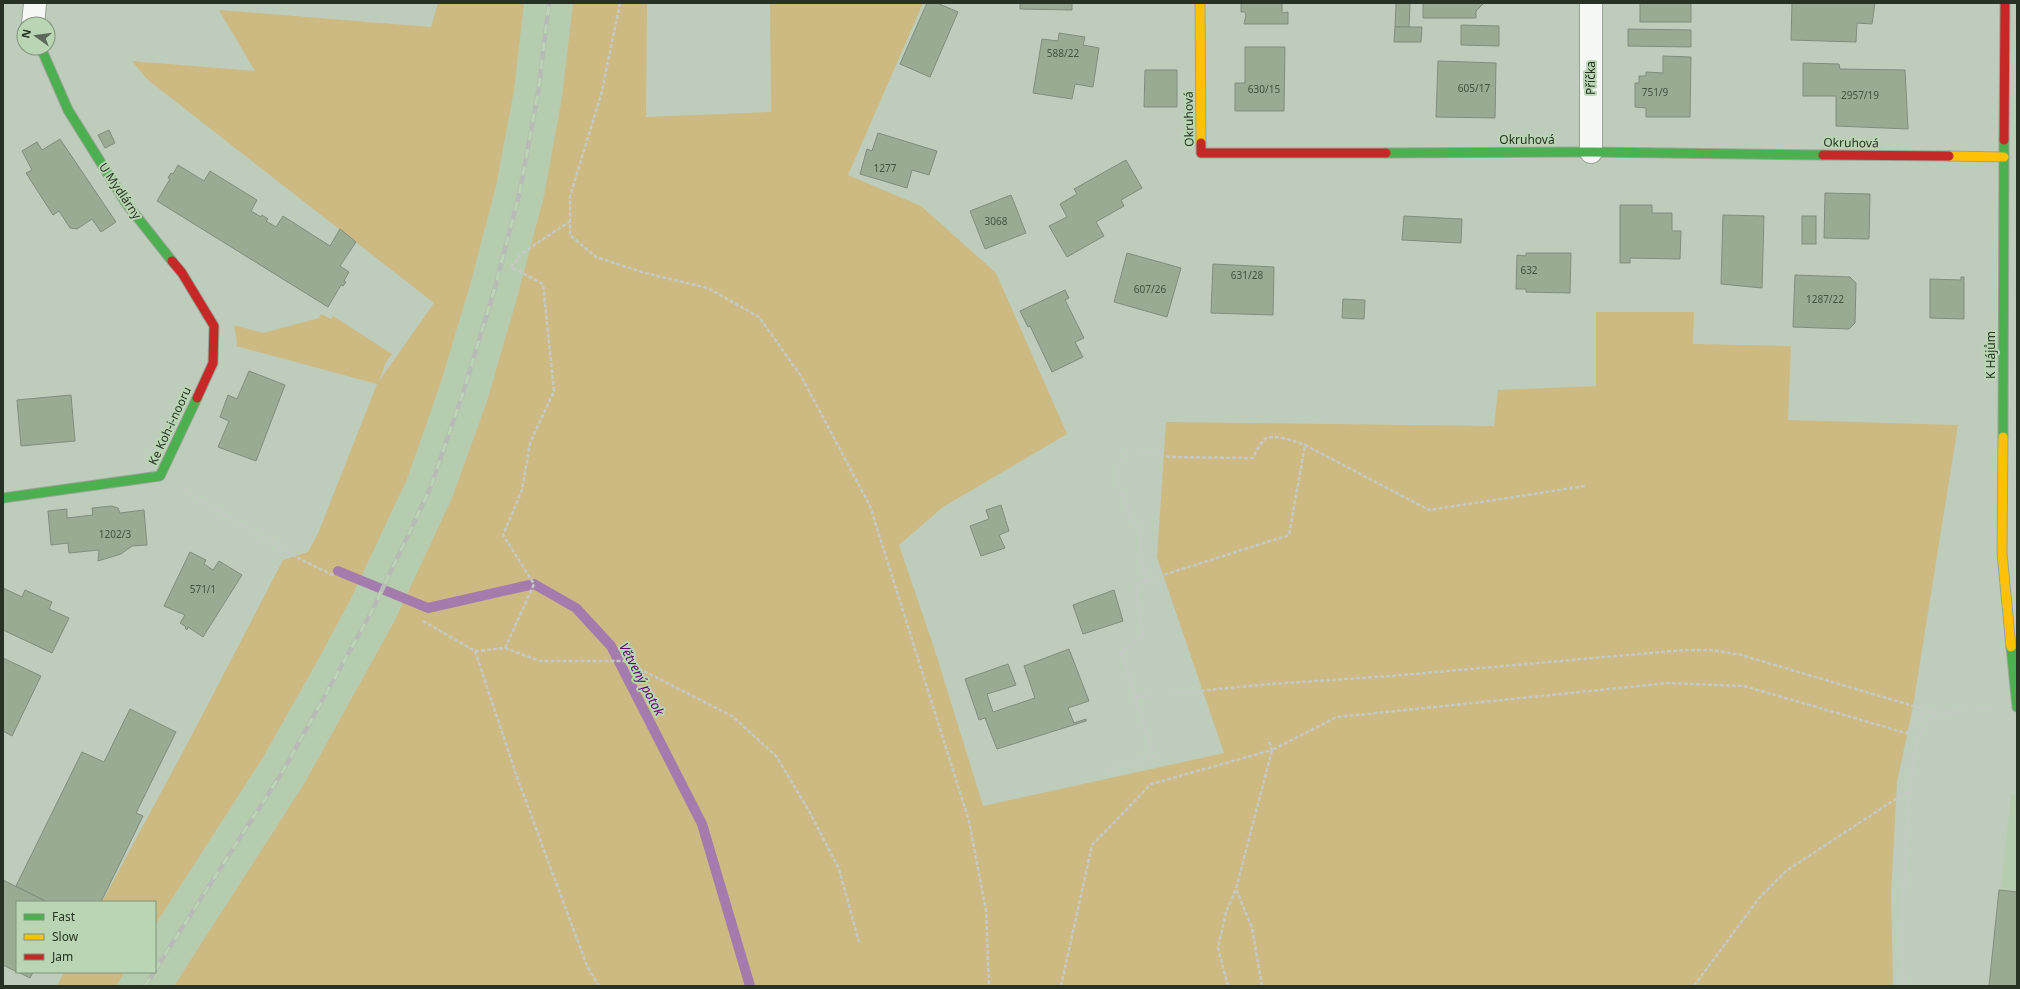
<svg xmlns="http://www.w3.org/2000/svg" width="2020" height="989" font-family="'Noto Sans',sans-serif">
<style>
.built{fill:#b5ccae}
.green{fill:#cdb982}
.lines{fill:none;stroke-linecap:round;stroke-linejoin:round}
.stream{stroke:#a37cad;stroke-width:10}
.building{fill:#99ac93;stroke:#818c7e}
.street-casing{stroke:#99a496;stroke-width:24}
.fast-casing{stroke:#99a496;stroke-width:11}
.slow-casing{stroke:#99a496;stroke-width:11}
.jam-casing{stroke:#99a496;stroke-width:11}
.path{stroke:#c5c9c4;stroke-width:2.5;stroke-dasharray:4 2;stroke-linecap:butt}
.street{stroke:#f5f8f5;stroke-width:22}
.fast{stroke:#4caf50;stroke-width:9}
.slow{stroke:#ffc107;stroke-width:9}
.jam{stroke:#c62828;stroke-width:9}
.rail-casing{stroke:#b7bbb6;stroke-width:4.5}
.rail{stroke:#bad5b3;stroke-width:3;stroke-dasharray:9;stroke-linecap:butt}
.labels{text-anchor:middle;stroke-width:4;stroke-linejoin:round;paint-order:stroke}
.number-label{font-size:10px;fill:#445040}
.street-label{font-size:12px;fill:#273124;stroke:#bad5b3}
.water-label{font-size:13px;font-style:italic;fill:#5e0670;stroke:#bad5b3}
</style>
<rect width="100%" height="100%" fill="#becdbb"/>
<g class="built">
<polygon points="524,3 573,3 562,97 544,196 517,298 487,401 452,498 394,622 304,784 174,986 116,986 125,972 155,972 155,925 262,759 319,658 350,600 407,479 440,385 470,285 496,186 514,90"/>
<polygon points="2011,795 2017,795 2017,986 1991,986"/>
</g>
<g class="green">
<polygon points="438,3 524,3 514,90 496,186 470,285 440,385 407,479 350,600 319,658 262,759 155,925 155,902 102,902 194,731 283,560 308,552 319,531 377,384 236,346 237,342 234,325 263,333 319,318 321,314 331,319 333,316 392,354 386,362 379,381 434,303 148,80 132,61 255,71 219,10 431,27"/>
<polygon points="573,3 647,3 646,117 771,112 770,3 923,3 848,175 921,206 996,273 1067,434 943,507 899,545 936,654 983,806 1224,753 1157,557 1166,422 1494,426 1498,390 1596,386 1596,312 1694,312 1693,344 1791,346 1788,420 1958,425 1913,706 1897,782 1891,893 1893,986 174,986 304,784 394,622 452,498 487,401 517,298 544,196 562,97"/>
<polygon points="64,972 125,972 116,986 57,986"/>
</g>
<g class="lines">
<polyline class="stream" points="338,571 428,608 534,584 576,608 611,646 702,824 750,986"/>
</g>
<g class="building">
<polygon points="927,3 937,3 958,12 930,77 900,64"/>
<polygon points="1020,3 1072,3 1072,10 1020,9"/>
<polygon points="1241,3 1282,3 1282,13 1288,12 1288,24 1244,24 1246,15 1245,12 1241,12"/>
<polygon points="1396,3 1410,3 1409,27 1395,27"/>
<polygon points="1423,3 1484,3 1476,11 1476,18 1423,18"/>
<rect x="1640" y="3" width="51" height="19"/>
<polygon points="1792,3 1875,3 1872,24 1857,23 1856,42 1791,40"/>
<polygon points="1461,25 1499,26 1499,46 1461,45"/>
<polygon points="1395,27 1422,27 1421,42 1394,42"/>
<polygon points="1628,29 1691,30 1691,47 1628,46"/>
<polygon points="1059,33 1085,37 1083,45 1099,48 1093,87 1075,84 1072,99 1033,93 1042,39 1058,41"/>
<polygon points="1245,47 1285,47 1284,111 1235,111 1235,83 1245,83"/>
<polygon points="1663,56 1691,57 1690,117 1646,117 1646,108 1635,107 1635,83 1639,83 1639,76 1646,76 1646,72 1663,73"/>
<polygon points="1438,61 1496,63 1495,118 1436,117"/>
<polygon points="1803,63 1839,64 1840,69 1905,70 1908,129 1836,126 1836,96 1803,96"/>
<polygon points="1145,70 1177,70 1177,107 1144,107"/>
<polygon points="109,130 115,143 105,148 98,135"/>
<polygon points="878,133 937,151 929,175 912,170 907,188 860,174 867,149 872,151"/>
<polygon points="60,139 116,222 101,232 92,219 77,229 70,228 59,211 53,215 26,173 32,170 22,151 37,142 42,150"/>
<polygon points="1126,160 1142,188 1121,200 1124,206 1096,222 1104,236 1067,257 1049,226 1067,217 1060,204 1077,194 1074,189"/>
<polygon points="178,165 204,181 210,171 257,200 251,211 261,217 262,215 268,219 266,221 276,227 283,216 330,246 340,229 356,242 340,266 349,272 344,281 346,282 343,286 341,285 328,307 157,201 170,179 168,178 171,173 173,174"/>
<polygon points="1825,193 1870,194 1869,239 1824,238"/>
<polygon points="1011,195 1026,233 985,249 970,211"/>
<polygon points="1620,205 1652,205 1652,213 1672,213 1672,231 1681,231 1680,259 1630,258 1630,263 1620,263"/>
<polygon points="1723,215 1764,216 1762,288 1721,284"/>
<polygon points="1404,216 1462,219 1461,243 1402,240"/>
<rect x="1802" y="216" width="14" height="28"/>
<polygon points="1127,253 1181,268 1167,317 1114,302"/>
<polygon points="1526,253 1571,253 1570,293 1526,292 1526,289 1516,289 1517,255 1526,256"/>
<polygon points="1213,264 1274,267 1273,315 1211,313"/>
<polygon points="1795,275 1850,277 1856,283 1855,323 1849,329 1793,327"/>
<polygon points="1961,277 1964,277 1964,319 1930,318 1930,279 1961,280"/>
<polygon points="1065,290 1069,298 1065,300 1084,338 1075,342 1083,357 1052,372 1030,326 1028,327 1020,311"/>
<polygon points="1343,299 1365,300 1364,319 1342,318"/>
<polygon points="249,371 285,385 256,461 218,447 229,421 220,417 228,395 237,399"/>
<polygon points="71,395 75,441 21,446 17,400"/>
<polygon points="1001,505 1009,531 999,535 1005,548 981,556 970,526 989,519 986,510"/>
<polygon points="112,506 118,508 120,513 144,510 147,545 132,546 121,554 98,561 99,550 69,553 68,543 51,545 48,511 67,509 67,518 93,515 92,508"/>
<polygon points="190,552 206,560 204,564 213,570 219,561 242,575 203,637 188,627 187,630 185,628 186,627 180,623 185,615 164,606"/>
<polygon points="3,588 22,597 25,590 52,602 49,609 69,618 52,653 3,630"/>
<polygon points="1114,590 1123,621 1083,634 1073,605"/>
<polygon points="1069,649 1089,701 1068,708 1074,723 1086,719 1086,721 997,749 985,718 979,720 965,679 1008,664 1016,685 987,694 993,712 1035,698 1024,666"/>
<polygon points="3,658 41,676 12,736 3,731"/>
<polygon points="130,709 176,732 136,813 143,816 101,902 47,902 16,886 82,752 104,762"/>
<polygon points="3,880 47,902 17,902 17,972 3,965"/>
<polygon points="1999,890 2017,892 2017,986 1989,986"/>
<polygon points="18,972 33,972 30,978"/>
</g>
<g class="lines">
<defs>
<g id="street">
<polyline points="1591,3 1591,152"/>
<polyline points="33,24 35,3"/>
</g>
<g id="fast">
<polyline points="41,48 68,110 126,203 172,261"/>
<polyline points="1386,153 1591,152 1823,155"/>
<polyline points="2003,437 2004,140"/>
<polyline points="3,498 160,476 197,398"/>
<polyline points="2011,647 2017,707"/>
</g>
<g id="slow">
<polyline points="1200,3 1201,143"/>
<polyline points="1949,156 2004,157"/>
<polyline points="2003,437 2002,553 2011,647"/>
</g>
<g id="jam">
<polyline points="2004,140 2005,3"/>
<polyline points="1201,143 1201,153 1386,153"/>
<polyline points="1823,155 1949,156"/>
<polyline points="172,261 182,273 214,326 213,363 197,398"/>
</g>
</defs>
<use href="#street" class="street-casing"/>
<use href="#fast" class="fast-casing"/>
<use href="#slow" class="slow-casing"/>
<use href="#jam" class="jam-casing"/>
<g class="path">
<polyline points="620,3 601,95 570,196 570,235 596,257 645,273 708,288 759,317 801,376 870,506 969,821 986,911 989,986"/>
<polyline points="184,490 294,556 335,576"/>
<path d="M 1146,581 L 1141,562 L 1141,533 L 1129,513 L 1117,482 L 1118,470 L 1123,455 L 1130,448 L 1170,457 L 1253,458 C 1256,452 1260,443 1265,439 C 1273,433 1297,442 1305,445"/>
<polyline points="423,621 475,651 505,648 540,661 624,661 732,716 776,756 808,809 839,869 859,942"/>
<polyline points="505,648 534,584 503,535 522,490 530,443 554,391 543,284 511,267 522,253 569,222"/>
<polyline points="475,651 518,780 587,966 599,986"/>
<polyline points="1135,697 1270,684 1391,676 1684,650 1712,650 1741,655 1927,710 1933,714"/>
<polyline points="1106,771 1154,756 1121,652 1143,636 1135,584 1289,535 1305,445 1429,510 1585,486"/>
<polyline points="1061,986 1092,845 1151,784 1272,750 1268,739"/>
<polyline points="1228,986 1218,948 1226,912 1236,889"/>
<polyline points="1262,986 1252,928 1236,889 1272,750 1337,717 1667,683 1744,686 1906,733 1927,710"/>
<polyline points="1694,986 1759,898 1786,871 1908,791"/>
<polyline points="1905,986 1901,937 1909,791 1917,739 1933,714 1990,708"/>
</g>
<use href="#street" class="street"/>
<use href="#fast" class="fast"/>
<use href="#slow" class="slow"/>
<use href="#jam" class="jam"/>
<defs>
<g id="rail">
<polyline points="155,970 283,771 372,611 430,489 463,393 494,291 520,191 538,93 549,3"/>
<polyline points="145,986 154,972"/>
</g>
</defs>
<use href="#rail" class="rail-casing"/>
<use href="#rail" class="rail"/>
</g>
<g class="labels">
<g class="number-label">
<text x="1063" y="57">588/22</text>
<text x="1474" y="92">605/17</text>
<text x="1264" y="93">630/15</text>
<text x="1655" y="96">751/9</text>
<text x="1860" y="99">2957/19</text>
<text x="885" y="172">1277</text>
<text x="996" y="225">3068</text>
<text x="1529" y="274">632</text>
<text x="1247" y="279">631/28</text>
<text x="1150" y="293">607/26</text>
<text x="1825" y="303">1287/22</text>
<text x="115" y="538">1202/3</text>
<text x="203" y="593">571/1</text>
</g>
<g class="street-label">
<text transform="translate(1591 78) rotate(-90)" y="4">Příčka</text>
<text transform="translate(1189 119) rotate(-91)" y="4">Okruhová</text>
<text x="1527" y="144">Okruhová</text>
<text transform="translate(1851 143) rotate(1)" y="4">Okruhová</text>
<text transform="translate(120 191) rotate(56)" y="4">U Mydlárny</text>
<text transform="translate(1991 355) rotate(-90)" y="4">K Hájům</text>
<text transform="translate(170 426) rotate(-65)" y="4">Ke Koh-i-nooru</text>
</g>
<g class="water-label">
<text transform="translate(642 679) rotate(62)" y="5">Větvený potok</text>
</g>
</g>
<rect width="2020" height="989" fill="none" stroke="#273124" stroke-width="8"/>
<rect x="16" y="901" width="140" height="72" fill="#bad5b3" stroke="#7f937a"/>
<rect x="24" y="914" width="20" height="6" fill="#4caf50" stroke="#7f937a"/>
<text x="52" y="921" font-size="12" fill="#273124">Fast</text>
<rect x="24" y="934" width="20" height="6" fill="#ffc107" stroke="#7f937a"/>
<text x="52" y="941" font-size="12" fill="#273124">Slow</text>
<rect x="24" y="954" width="20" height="6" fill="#c62828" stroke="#7f937a"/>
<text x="52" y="961" font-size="12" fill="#273124">Jam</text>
<g transform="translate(36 36) rotate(284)"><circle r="19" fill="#bad5b3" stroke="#7f937a"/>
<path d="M0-3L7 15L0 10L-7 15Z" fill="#5c6859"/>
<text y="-6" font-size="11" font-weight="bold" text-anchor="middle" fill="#273124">N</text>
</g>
</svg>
